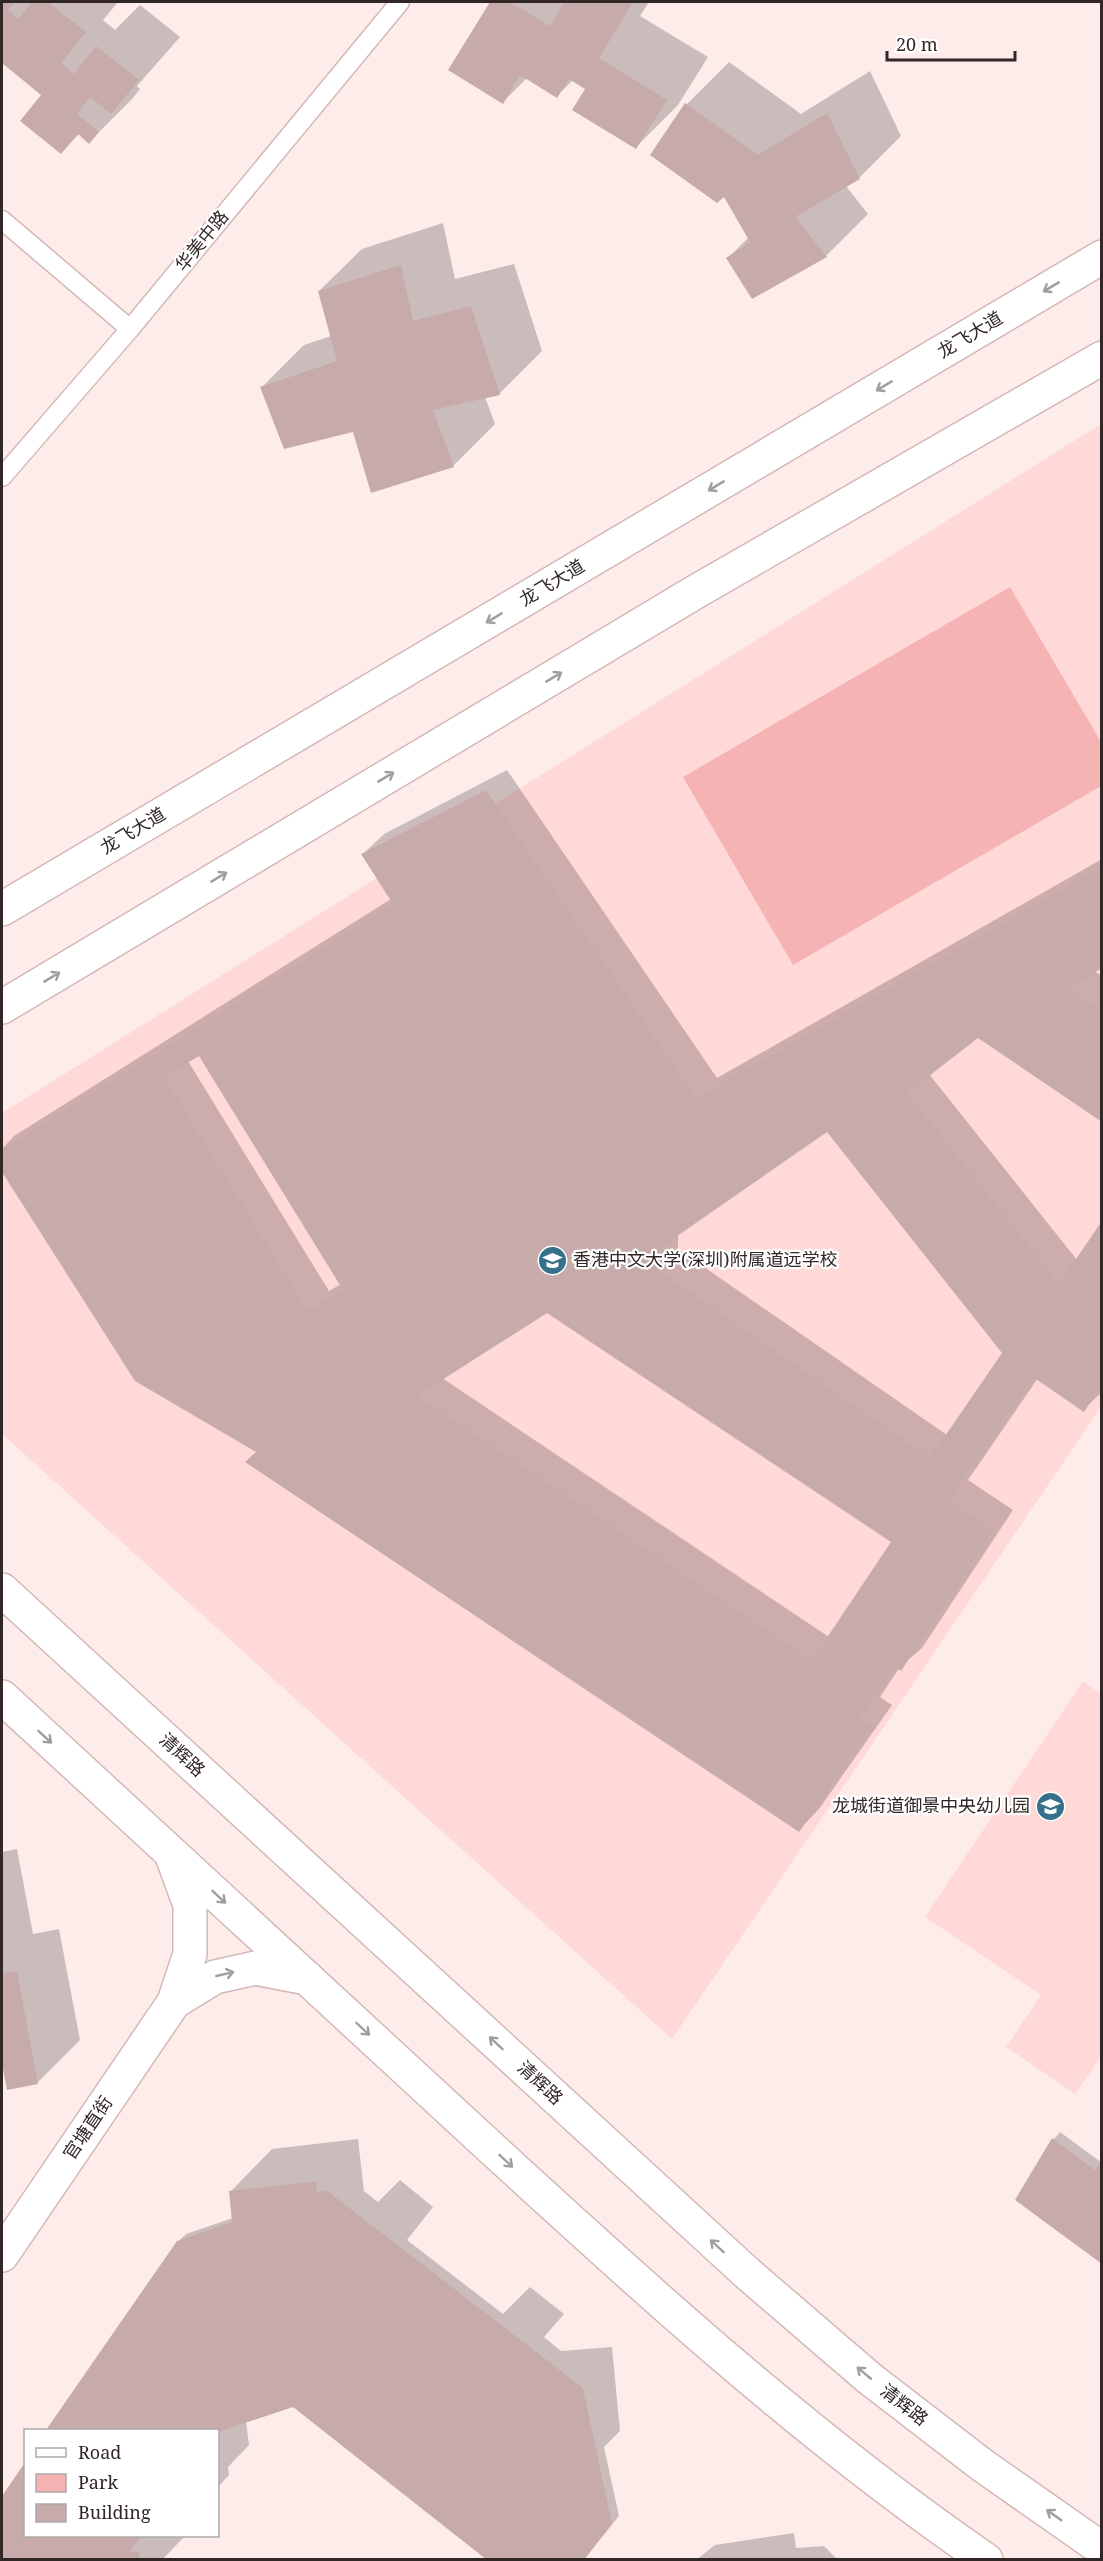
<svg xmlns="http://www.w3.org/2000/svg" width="1103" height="2561" font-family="'Noto Serif','Noto Sans SC',serif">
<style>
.built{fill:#ffd9d8}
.green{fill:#f6b3b3}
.shadow{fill:#0003;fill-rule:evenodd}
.building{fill:#c6abaa;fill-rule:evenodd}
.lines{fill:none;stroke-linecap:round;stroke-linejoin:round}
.service-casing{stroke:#d4b8b7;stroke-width:21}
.minor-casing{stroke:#d4b8b7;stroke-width:36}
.tertiary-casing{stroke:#d4b8b7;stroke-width:36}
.secondary-casing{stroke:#d4b8b7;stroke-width:36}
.service{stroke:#fff;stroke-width:18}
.minor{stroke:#fff;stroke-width:33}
.tertiary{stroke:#fff;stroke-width:33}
.secondary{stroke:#fff;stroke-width:33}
.oneway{stroke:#a39e9e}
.labels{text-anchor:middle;stroke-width:4.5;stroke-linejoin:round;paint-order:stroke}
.street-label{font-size:18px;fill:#322727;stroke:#fff}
.poi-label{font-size:18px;fill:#322727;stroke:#fff;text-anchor:start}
</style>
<rect width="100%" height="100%" fill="#feeceb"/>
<g class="built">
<polygon points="1101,424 1101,1407 672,2039 2,1434 2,1113"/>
<polygon points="1083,1681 1101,1694 1102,2055 1075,2094 1006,2047 1041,1995 925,1917"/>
</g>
<polygon class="green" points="1010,587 1101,742 1101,786 793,965 683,777"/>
<g class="shadow">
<polygon points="2,2 118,2 103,20 115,30 140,5 180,37 137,86 140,89 132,99 89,142 79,134 61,152 43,95 2,61"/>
<polygon points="492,2 649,2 640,16 708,57 678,105 636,147 587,88 573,80 557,96 527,78 503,102 450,70"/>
<polygon points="729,62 801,114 870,71 901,136 859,178 846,186 868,214 826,256 728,258 749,237 687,104"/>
<polygon points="443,223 455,279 514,264 542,351 499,394 485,397 495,424 453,466 354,430 262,387 304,345 331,336 319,291 362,249"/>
<path d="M 507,770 L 717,1078 L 1102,859 L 1102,966 L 1094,971 L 1102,976 L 1102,1120 L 978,1036 L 929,1074 L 1077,1260 L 1102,1223 L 1102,1392 L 1083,1410 L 1038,1378 L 968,1480 L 1013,1510 L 922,1648 L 900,1667 L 880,1697 L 892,1705 L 819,1809 L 799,1830 L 258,1452 L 136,1379 L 2,1169 L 2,1149 L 14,1136 L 391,899 L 363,854 L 384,834 ZM 200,1054 L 341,1284 L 329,1291 L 188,1061 ZM 828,1130 L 1004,1353 L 947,1435 L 678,1249 L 678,1234 ZM 547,1311 L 893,1542 L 829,1637 L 442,1378 Z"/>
<polygon points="17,1849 33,1934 59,1929 80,2040 37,2083 8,2088 2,2056 2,1852"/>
<polygon points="1060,2132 1102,2163 1102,2263 1017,2200 1054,2139"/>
<polygon points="358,2139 364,2191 378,2202 400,2180 433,2207 407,2240 503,2314 530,2287 564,2314 544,2337 561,2351 612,2347 620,2431 604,2447 619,2516 583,2560 293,2405 246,2421 249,2445 228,2467 229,2475 218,2487 218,2430 48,2430 178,2242 186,2234 233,2218 230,2192 272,2149"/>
<polygon points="26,2464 26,2536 185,2536 162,2560 2,2560 2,2498"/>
<polygon points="794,2533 796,2548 824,2546 838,2560 696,2560 715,2545"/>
</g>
<g class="building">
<polygon points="2,2 15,2 8,10 18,19 32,2 48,2 86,32 61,63 74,74 96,46 139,80 111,114 90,97 77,114 99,132 89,144 78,134 61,154 20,121 41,95 2,63"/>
<polygon points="490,2 510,2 550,26 564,2 627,2 632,4 599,58 667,100 636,149 572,110 585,89 569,79 557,98 520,75 503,104 448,70"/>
<polygon points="685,103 758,155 827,113 860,179 795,217 827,257 752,299 726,258 750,242 724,197 717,203 650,155"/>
<polygon points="401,265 413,321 471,306 500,395 433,410 454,467 371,493 353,432 284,449 260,387 337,361 318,291"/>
<path d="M 486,790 L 696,1098 L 1102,867 L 1102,968 L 1069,988 L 1102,1011 L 1102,1122 L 978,1038 L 907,1093 L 1059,1284 L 1102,1221 L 1102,1385 L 1084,1412 L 1033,1377 L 949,1501 L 993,1531 L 901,1671 L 896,1666 L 860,1718 L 872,1727 L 799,1832 L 245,1462 L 256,1452 L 135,1381 L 2,1172 L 2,1150 L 393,904 L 361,854 ZM 199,1056 L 343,1290 L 308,1311 L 164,1077 ZM 827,1132 L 1002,1353 L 930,1458 L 658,1270 L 657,1250 ZM 547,1313 L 891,1542 L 812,1660 L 417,1396 Z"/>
<polygon points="17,1971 38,2084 7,2090 2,2064 2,1973"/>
<polygon points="1052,2138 1095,2170 1102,2162 1102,2264 1015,2200"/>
<polygon points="316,2181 317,2193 326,2190 583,2388 612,2524 584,2560 487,2560 293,2407 218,2432 46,2430 177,2241 232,2222 229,2191"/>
<polygon points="26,2461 26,2536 141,2536 130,2552 139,2551 140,2560 2,2560 2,2496"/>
</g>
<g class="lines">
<defs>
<g id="service">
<polyline points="2,220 130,329"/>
<polyline points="2,477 130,329 400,2"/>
</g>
<g id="minor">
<polyline points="174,2002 215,1977 255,1968 307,1978"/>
<polyline points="2,2255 174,2002 190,1954 190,1905 171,1853"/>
</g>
<g id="tertiary">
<polyline points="2,1590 747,2273 869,2378 982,2465 1102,2549"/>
<path d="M 2,1697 C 160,1843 318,1988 476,2134 C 639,2284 803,2434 986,2560"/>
</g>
<g id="secondary">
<polyline points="2,909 1102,257"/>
<polyline points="2,1007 697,591 1102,358"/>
</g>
</defs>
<use href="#service" class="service-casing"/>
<use href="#minor" class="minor-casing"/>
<use href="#tertiary" class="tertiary-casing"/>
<use href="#secondary" class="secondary-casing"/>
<use href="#service" class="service"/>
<use href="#minor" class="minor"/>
<use href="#tertiary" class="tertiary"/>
<use href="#secondary" class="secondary"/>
</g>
<defs><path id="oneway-shaft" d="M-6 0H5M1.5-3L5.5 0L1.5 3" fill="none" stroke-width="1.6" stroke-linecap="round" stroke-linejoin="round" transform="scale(1.5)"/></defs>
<g class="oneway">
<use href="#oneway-shaft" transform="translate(1051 287) rotate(149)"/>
<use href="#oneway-shaft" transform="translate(884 386) rotate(149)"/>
<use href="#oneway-shaft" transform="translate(716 486) rotate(149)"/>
<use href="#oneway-shaft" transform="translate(494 618) rotate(149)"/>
<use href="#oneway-shaft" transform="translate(554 677) rotate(-31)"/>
<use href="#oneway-shaft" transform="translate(386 777) rotate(-31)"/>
<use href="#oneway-shaft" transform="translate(219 877) rotate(-31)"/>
<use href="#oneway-shaft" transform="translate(52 977) rotate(-31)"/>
<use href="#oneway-shaft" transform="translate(45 1737) rotate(43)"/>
<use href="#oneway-shaft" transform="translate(219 1897) rotate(43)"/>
<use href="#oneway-shaft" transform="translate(225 1974) rotate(-13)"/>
<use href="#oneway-shaft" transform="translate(363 2029) rotate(43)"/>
<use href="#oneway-shaft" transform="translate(496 2043) rotate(-137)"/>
<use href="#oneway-shaft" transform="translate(506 2161) rotate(43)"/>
<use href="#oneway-shaft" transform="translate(717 2246) rotate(-137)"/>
<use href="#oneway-shaft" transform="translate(864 2373) rotate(-140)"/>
<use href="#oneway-shaft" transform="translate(1054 2515) rotate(-145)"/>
</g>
<defs>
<symbol id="school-disc" viewBox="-11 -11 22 22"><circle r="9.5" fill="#37708a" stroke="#fff"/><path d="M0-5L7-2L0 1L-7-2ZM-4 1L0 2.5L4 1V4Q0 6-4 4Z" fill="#fff"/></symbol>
</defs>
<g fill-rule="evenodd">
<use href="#school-disc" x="536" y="1244" width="33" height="33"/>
<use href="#school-disc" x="1034" y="1790" width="33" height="33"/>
</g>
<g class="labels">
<g class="street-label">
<text transform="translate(202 241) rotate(-51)" y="6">华美中路</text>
<text transform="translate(970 335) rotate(-31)" y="6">龙飞大道</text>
<text transform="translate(552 583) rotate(-31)" y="6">龙飞大道</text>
<text transform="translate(133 831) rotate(-31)" y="6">龙飞大道</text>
<text transform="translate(182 1755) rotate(43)" y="6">清辉路</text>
<text transform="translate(540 2083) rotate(43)" y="6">清辉路</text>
<text transform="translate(88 2128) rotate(-56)" y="6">官塘直街</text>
<text transform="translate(904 2405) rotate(38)" y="6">清辉路</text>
</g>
<g class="poi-label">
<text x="573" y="1266">香港中文大学(深圳)附属道远学校</text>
<text x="1030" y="1812" text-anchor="end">龙城街道御景中央幼儿园</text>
</g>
</g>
<rect width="1103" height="2561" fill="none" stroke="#322727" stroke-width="6"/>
<rect x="24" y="2429" width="195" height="108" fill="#ffffff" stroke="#ada9a9" stroke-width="1.5"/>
<rect x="36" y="2448" width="30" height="9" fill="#ffffff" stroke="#ada9a9" stroke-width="1.5"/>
<text x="78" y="2459" font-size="18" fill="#322727">Road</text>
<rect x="36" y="2474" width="30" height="18" fill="#f6b3b3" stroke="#ada9a9" stroke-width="1.5"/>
<text x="78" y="2489" font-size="18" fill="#322727">Park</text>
<rect x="36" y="2504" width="30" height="18" fill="#c6abaa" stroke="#ada9a9" stroke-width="1.5"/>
<text x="78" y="2519" font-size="18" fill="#322727">Building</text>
<path d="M887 51v9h128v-9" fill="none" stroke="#322727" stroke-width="3"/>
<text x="896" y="51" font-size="18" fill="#322727" stroke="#ffffff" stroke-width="4.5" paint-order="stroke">20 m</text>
</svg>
